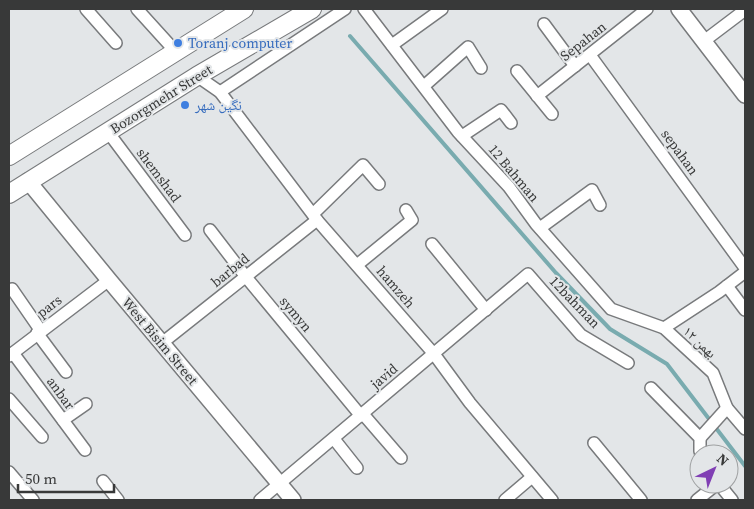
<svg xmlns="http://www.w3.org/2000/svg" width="754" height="509" font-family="'Source Serif 4','Noto Naskh Arabic',serif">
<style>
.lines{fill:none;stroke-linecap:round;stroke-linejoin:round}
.stream{stroke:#79abaf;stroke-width:4}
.street-casing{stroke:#787a7c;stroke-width:14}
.secondary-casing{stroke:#787a7c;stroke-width:18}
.primary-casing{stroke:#787a7c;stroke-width:20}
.street{stroke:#fff;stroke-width:11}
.secondary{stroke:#fff;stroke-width:15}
.primary{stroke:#fff;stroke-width:18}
.shop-dot{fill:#3f7fe0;stroke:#e3e6e8;stroke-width:2}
.labels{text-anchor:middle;stroke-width:4;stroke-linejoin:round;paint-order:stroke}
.street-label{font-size:14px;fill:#383939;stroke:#e3e6e8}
.shop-label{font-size:14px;fill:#366cbe;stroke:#e3e6e8;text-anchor:start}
</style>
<rect width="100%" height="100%" fill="#e3e6e8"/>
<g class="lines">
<polyline class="stream" points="350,36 556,273 610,329 667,364 745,466"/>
<defs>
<g id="street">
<polyline points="86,9 116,43"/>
<polyline points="137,9 176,52"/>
<polyline points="364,9 458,132 509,187 536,224 611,309 664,328 713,373 727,408 745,429"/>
<polyline points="544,24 575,66"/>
<polyline points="704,41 745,10"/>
<polyline points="392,45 442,9"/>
<polyline points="590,55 745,268"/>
<polyline points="517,71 552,114"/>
<polyline points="197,76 220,92 317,220 434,354 470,403 552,500"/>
<polyline points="424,86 468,47 481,68"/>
<polyline points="220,92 345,9"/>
<polyline points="537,96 647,9"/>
<polyline points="108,132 185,235"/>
<polyline points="462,136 501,110 511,123"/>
<polyline points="313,214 363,165 379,184"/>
<polyline points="540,228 592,190 600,205"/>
<polyline points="210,230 246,277 361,416"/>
<polyline points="432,244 486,310"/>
<polyline points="357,265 412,220 406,210"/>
<polyline points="727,286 745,310"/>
<polyline points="12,289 41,331"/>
<polyline points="664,328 719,292 745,272"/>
<polyline points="37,333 66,372"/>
<polyline points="162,343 317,220"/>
<polyline points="13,353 85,450"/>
<polyline points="9,356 109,280"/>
<polyline points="651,388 700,438 700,451 701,454"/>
<polyline points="9,399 42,437"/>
<polyline points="363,414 401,458"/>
<polyline points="63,420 86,404"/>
<polyline points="700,438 727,408"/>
<polyline points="334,439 357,468"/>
<polyline points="594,443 641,500"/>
<polyline points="9,472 33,500"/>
<polyline points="103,481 118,500"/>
<polyline points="719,484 732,500"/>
<polyline points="260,500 528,274 581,335 628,363"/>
<polyline points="505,500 532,477"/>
<polyline points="697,500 717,484"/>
</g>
<g id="secondary">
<polyline points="679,9 745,95"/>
<polyline points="28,181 109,280 293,500"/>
</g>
<g id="primary">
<polyline points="9,156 244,9"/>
<polyline points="9,194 197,76 312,9"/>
</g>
</defs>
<use href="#street" class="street-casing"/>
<use href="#secondary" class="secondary-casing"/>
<use href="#primary" class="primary-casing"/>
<use href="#street" class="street"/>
<use href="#secondary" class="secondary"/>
<use href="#primary" class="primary"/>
</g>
<g class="shop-dot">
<circle cx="178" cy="43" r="5"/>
<circle cx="185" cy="105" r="5"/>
</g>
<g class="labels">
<g class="street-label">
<text transform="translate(583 41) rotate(-38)" y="5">Sepahan</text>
<text transform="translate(161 99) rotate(-32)" y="5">Bozorgmehr Street</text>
<text transform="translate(680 152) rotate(54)" y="5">sepahan</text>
<text transform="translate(514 173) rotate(50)" y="5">12 Bahman</text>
<text transform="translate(159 175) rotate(53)" y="5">shemshad</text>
<text transform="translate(230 270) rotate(-39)" y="5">barbad</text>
<text transform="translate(396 287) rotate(49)" y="5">hamzeh</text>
<text transform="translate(575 302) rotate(46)" y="5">12bahman</text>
<text transform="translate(49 306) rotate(-37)" y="5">pars</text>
<text transform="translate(296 314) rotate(50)" y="5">symyn</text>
<text transform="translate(160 341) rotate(50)" y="5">West Bisim Street</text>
<text transform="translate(700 342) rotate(43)" y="5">۱۲ بهمن</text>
<text transform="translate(384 376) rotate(-40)" y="5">javid</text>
<text transform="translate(61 393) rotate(54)" y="5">anbar</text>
</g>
<g class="shop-label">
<text x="188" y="48">Toranj computer</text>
<text x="195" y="110">نگین شهر</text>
</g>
</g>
<rect width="754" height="509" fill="none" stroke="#383939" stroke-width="20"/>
<g transform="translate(714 469) rotate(43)"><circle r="24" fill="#e3e6e8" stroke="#9fa1a2"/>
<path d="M0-4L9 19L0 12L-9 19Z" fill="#803fb4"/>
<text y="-8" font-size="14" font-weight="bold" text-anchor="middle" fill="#383939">N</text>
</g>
<path d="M18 484v8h96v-8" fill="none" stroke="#383939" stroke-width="2.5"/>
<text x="25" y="484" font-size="15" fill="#383939" stroke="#e3e6e8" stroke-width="4" paint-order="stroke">50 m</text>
</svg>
